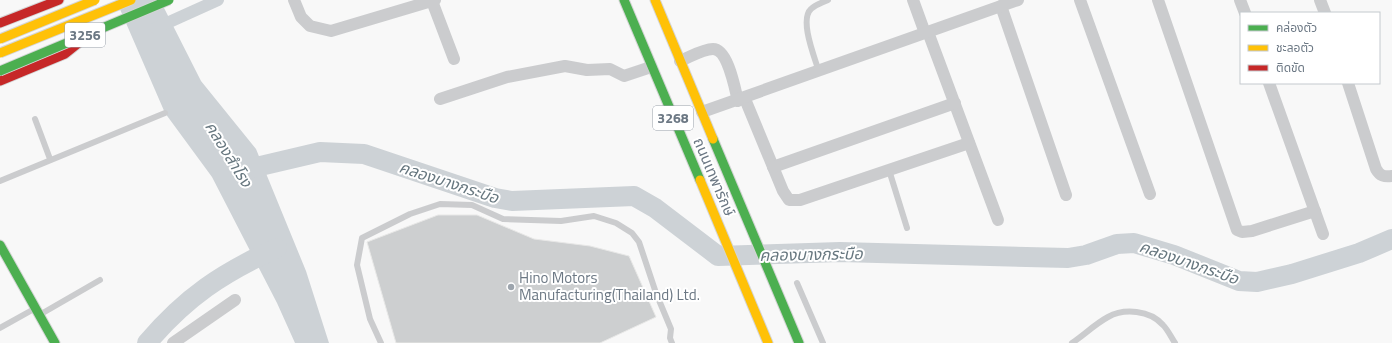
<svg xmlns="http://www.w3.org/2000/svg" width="1392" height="343" font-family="'Titillium Web','Noto Sans Thai',sans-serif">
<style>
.water{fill:#cdd2d6}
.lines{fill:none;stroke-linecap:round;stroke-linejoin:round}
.canal{stroke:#cdd2d6;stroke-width:12}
.river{stroke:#cdd2d6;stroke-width:20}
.building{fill:#cdcfd0;stroke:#e8e8e7}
.fast-casing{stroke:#d4d5d5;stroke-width:11}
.slow-casing{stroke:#d4d5d5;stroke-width:11}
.jam-casing{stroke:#d4d5d5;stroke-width:11}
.lane{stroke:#cbccce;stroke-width:6}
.street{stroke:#cbccce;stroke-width:12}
.fast{stroke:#4caf50;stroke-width:9}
.slow{stroke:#ffc107;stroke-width:9}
.jam{stroke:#c62828;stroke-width:9}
.fast-bridge-casing{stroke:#d4d5d6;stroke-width:11;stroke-linecap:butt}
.slow-bridge-casing{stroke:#d4d5d6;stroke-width:11;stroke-linecap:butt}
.fast-bridge{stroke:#4caf50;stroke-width:9}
.slow-bridge{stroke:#ffc107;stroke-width:9}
.poi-dot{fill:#9da5ad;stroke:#fff;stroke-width:1.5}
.labels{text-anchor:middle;stroke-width:4;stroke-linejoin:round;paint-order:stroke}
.shield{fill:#fff;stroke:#98a0a9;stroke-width:1}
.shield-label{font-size:14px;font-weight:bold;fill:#6c7884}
.street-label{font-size:15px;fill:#6c7884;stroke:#fff}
.poi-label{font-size:15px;fill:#6c7884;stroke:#fff;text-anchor:start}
.water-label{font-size:16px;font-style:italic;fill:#67777f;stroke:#fff}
</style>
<rect width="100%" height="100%" fill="#f8f8f8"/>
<polygon class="water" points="116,0 160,0 201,81 256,149 306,271 329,343 295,343 277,303 212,177 165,113"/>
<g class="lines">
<polyline class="canal" points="156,28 218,0"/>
<g class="river">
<polyline points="243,170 320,152 364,154 495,198 512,201 634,196 655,208 718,256 840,252 1068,258 1086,255 1117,244 1134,243 1174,255 1239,281 1257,282 1292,274 1359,253 1392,239"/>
<path d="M 147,343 C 186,297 222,273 277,248"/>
</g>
</g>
<polygon class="building" points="438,215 477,215 534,239 590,246 629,256 656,317 600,343 396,343 367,242"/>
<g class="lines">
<defs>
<g id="fast">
<polyline points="624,0 700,180"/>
<polyline points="713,139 799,343"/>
<polyline points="0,245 55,343"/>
</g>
<g id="slow">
<polyline points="655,0 713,139"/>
<polyline points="700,180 768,343"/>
</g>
<g id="jam">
<polyline points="0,23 59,0"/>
<polyline points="0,81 65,54 85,38"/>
</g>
</defs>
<use href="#fast" class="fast-casing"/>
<use href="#slow" class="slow-casing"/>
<use href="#jam" class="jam-casing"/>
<g class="lane">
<path d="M 819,72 C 815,58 799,20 811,9 C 815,5 823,2 828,0"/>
<polyline points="35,119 50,159"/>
<polyline points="889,170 907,228"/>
<polyline points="0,181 165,113"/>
<polyline points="797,283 823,343"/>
<polyline points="41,314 100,280"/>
<polyline points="0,328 34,309"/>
<polyline points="381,343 370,319 357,265 362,238 410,214 440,204 472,205 503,219 561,221 594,216 616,223 632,233 639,242 656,293 671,329 670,338 672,343"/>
<path d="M 1072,343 C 1084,335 1095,324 1108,317 C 1124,308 1150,310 1163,325 C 1168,330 1171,337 1175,343"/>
</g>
<g class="street">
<polyline points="294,0 301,17 310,26 331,31 435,0"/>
<polyline points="913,0 925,33"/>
<polyline points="1080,0 1150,194"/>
<polyline points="1158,0 1237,230 1242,232 1252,231 1315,211"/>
<polyline points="1240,0 1245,13"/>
<polyline points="1320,0 1325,13"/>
<polyline points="432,1 454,59"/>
<polyline points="1001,6 1066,195"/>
<polyline points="928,32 998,220"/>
<path d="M 680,61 C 690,57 703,49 713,49 C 728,49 735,89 738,101"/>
<polyline points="1269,83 1323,234"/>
<path d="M 1348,83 L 1376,169 C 1380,176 1384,177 1392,176"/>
<polyline points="440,99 507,77 565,66 587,70 610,69 624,76 651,67"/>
<polyline points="745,99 783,191 789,200 800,200 969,143"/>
<polyline points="702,112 1018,0"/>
<polyline points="773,167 955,103"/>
<polyline points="173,343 235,300"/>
</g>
<use href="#fast" class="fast"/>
<use href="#slow" class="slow"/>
<use href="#jam" class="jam"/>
<defs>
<polyline id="fast-bridge" points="0,71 169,0"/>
<g id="slow-bridge">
<polyline points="0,39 95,0"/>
<polyline points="0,53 131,0"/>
</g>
</defs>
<use href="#fast-bridge" class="fast-bridge-casing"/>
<use href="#slow-bridge" class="slow-bridge-casing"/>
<use href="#fast-bridge" class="fast-bridge"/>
<use href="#slow-bridge" class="slow-bridge"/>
</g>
<circle class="poi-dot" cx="511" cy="287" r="4"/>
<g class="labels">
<g class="shield">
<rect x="65" y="23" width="40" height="24" rx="3"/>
<rect x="653" y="106" width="40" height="24" rx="3"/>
</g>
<g class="shield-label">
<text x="85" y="40">3256</text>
<text x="673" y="123">3268</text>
</g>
<g class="street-label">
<text transform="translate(714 177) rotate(67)" y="5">ถนนเทพารักษ์</text>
</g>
<g class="poi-label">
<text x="519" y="283">Hino Motors<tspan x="519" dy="17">Manufacturing(Thailand) Ltd.</tspan></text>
</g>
<g class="water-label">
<text transform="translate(229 154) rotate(58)" y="6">คลองสำโรง</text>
<text transform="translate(449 182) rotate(18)" y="6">คลองบางกระบือ</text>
<text transform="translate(811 254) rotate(-1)" y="6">คลองบางกระบือ</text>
<text transform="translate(1189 262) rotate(19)" y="6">คลองบางกระบือ</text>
</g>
</g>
<rect x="1240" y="12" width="140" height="72" fill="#ffffff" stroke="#c4c9ce"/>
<rect x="1248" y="25" width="20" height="6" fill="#4caf50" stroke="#c4c9ce"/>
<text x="1276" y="32" font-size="12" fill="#6c7884">คล่องตัว</text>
<rect x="1248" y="45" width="20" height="6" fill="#ffc107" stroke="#c4c9ce"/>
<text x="1276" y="52" font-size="12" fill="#6c7884">ชะลอตัว</text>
<rect x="1248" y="65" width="20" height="6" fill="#c62828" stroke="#c4c9ce"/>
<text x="1276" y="72" font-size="12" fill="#6c7884">ติดขัด</text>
</svg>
